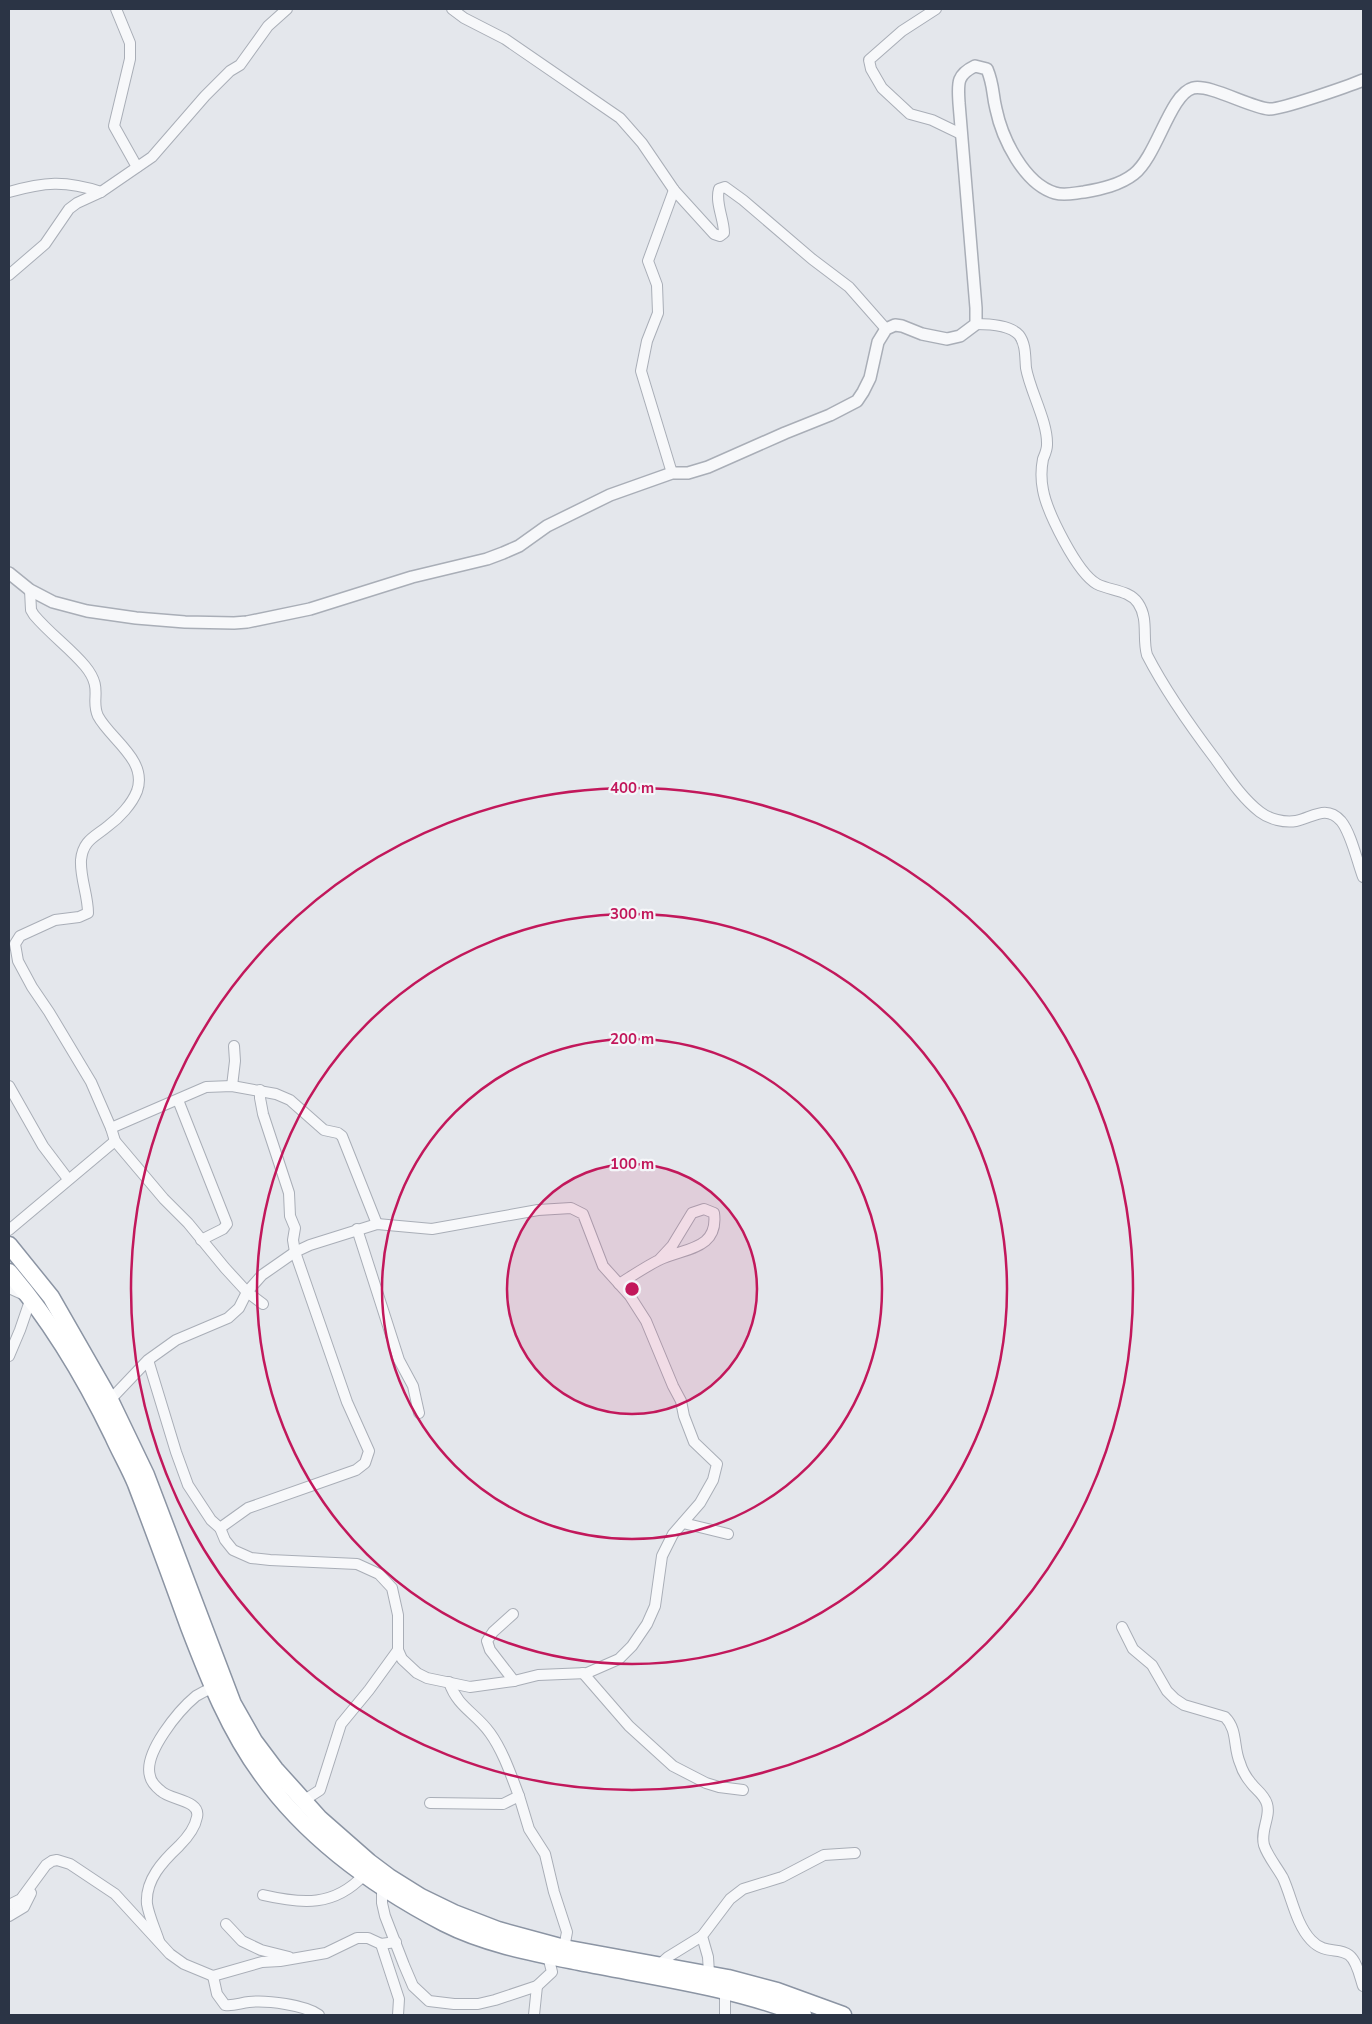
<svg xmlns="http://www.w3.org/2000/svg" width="1372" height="2024" font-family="'Nunito Sans',sans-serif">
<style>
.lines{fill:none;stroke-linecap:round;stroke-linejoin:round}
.minor-casing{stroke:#a9aeb7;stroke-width:12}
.tertiary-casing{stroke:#a9aeb7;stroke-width:14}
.trunk-casing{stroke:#8b94a3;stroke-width:19}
.minor{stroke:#f7f8fa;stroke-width:10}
.tertiary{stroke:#f7f8fa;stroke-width:11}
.trunk{stroke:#fff;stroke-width:16}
.ring{fill:none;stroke:#c2185b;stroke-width:2.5}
.centre{fill:#c2185b;stroke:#f4f6f9;stroke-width:2.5}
.ring-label{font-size:15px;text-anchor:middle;font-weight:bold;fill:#c2185b;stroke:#f4f6f9;stroke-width:4.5;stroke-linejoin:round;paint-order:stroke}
</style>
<rect width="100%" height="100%" fill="#e4e7ec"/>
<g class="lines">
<defs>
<g id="minor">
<polyline points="116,9 130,43 130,59 114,126 137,167"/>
<path d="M 452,9 L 464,18 L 505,39 L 620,118 L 642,143 L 674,190 L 714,234 L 720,236 L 724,233 C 724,219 715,203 719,189 L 725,187 L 743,200 L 812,259 L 849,287 L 886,329"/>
<polyline points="936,9 902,31 869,60 871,69 882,88 910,114 932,120 961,134"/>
<path d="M 9,192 C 44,182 65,180 101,192"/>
<polyline points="9,275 45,244 69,209 77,203 101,192 152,157 205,96 230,71 240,65 268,26 287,9"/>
<path d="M 976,324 C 988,324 1010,325 1019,335 C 1026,344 1025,357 1026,368 C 1030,391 1048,422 1047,445 C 1047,450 1045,454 1043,459 C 1041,469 1041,480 1043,490 C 1047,512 1077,573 1097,584 C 1111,591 1129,590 1138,603 C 1149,619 1142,638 1147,655 C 1166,692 1191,727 1216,760 C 1229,778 1242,798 1260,812 C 1269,819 1284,823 1296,821 C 1312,818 1326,804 1341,821 C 1351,833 1357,861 1363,877"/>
<polyline points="672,473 641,371 647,341 658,313 657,285 648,261 674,190"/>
<path d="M 30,590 L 31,610 L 34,615 C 50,634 70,648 85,666 C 104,689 90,699 98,716 C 110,739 148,760 137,791 C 132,804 119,818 108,826 C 95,837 83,840 81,860 C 80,878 88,895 88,913 L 79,917 L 55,920 L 20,936 L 15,944 L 18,961 L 32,987 L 49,1012 L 91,1082 L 111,1128 L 115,1141 L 164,1199 L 188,1223 L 225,1268 L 247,1292 L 263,1304"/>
<polyline points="9,1086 43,1146 68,1179"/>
<polyline points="232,1086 235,1061 234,1046"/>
<polyline points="178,1100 227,1224 223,1229 201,1240"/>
<polyline points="111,1128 206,1087 232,1086 276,1094 290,1100 324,1130 338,1133 342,1136 377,1224"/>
<polyline points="357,1229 399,1360 413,1386 419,1413"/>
<polyline points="9,1230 115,1141"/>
<path d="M 619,1284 C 632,1276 645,1267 659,1260 C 684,1248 719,1250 714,1213 L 704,1209 L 692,1213 L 672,1246 L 659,1260"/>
<polyline points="9,1288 31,1298 20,1330 9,1356"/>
<polyline points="110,1400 148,1360 176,1340 228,1318 239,1308 247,1292 262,1275 295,1252 310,1245 377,1224 432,1229 538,1210 571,1208 583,1214 603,1266 630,1296 646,1321 673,1386 681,1401 684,1416 694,1442 717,1464 713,1480 700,1503 673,1534 662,1556 655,1606 647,1624 632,1646 619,1659 587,1673 538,1675 514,1681 470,1687 427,1678 417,1673 402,1659 398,1650 398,1615 392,1588 379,1574 357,1564 270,1560 251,1558 233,1550 225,1540 220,1528 211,1520 188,1485 176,1452 148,1360"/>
<polyline points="683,1523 728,1534"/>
<polyline points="220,1528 248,1508 356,1470 365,1463 369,1451 347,1402 295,1252 293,1240 295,1228 290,1216 289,1193 263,1114 260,1098 260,1090"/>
<polyline points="513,1614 493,1632 487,1641 490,1650 514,1681"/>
<path d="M 1122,1627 L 1133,1649 L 1152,1665 L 1167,1691 L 1175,1699 L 1184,1705 L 1225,1717 C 1238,1730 1233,1747 1240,1763 C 1242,1770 1246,1777 1251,1783 C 1256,1790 1264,1794 1267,1804 C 1271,1817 1260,1830 1264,1845 C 1268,1857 1277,1867 1283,1878 C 1292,1898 1296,1924 1311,1940 C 1325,1955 1338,1947 1349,1955 C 1357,1961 1360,1977 1363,1986"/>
<polyline points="583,1673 629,1726 673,1766 706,1783 719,1787 743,1790"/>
<polyline points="519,1796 529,1829 545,1854 554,1892 567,1932 564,1948"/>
<polyline points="303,1801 320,1790 341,1724 369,1690 398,1650"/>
<path d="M 430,1803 L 503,1804 L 519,1796 C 511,1775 503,1751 490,1733 C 475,1712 458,1708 449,1682"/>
<polyline points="382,1888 382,1903 385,1916 404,1965 413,1986 429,2001 454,2004 478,2004 495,2000 537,1986 552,1972 548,1956"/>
<path d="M 263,1895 C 302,1904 334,1907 364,1875"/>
<polyline points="9,1905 21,1899 46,1865 52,1861 57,1860 70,1864 115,1894 170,1954 184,1964 213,1976 262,1962 280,1961 326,1953 357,1938 368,1938 381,1944 396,1942"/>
<polyline points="9,1916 24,1907 31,1893"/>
<polyline points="226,1924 242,1941 261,1950 289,1957"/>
<path d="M 159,1941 C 155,1929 149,1916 147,1904 C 145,1880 163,1861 179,1846 C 187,1838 195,1828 197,1817 C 201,1800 170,1800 161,1791 C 156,1787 151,1782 150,1776 C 143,1753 179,1710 196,1696 C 201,1693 207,1690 213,1688"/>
<polyline points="381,1944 399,1999 398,2015"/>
<polyline points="659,1965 668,1957 702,1936"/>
<polyline points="709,1973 708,1957 702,1936 730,1899 743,1889 782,1877 824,1855 855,1853"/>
<path d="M 213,1976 L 217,1994 L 225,2005 C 234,2006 240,2003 249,2002 C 267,2000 305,2005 319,2015"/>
<polyline points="534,2015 537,1986"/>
<polyline points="725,2015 725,1990"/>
</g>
<path id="tertiary" d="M 9,573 L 30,590 L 53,602 L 87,611 L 136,618 L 185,622 L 234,623 L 247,622 L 310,609 L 412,577 L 487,559 L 503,553 L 519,546 L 547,526 L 610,495 L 672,473 L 688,473 L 708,467 L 785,433 L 830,415 L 857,401 L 863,392 L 870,378 L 878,342 L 886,329 L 895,325 L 902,326 L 922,334 L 947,339 L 960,336 L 976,324 L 976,308 L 959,103 C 958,84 956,75 975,66 L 987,69 C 994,86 992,93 996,109 C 1002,138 1024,184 1055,193 C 1065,196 1074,193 1084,192 C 1101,189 1120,185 1134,174 C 1157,156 1170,94 1193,88 C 1210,84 1249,107 1269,109 C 1280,110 1349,86 1363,80"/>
<g id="trunk">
<polyline points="9,1245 51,1297 110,1400 146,1475 233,1704 254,1741 275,1769 320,1819 369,1862 389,1877 421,1897 454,1913 498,1930 564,1948 728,1978 777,1991 843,2015"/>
<path d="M 9,1272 C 52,1322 84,1376 113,1436 C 120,1452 129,1467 136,1484 C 154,1531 172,1580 189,1627 C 209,1679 229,1730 262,1775 C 308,1839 375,1887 444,1923 C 485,1944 534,1953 579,1962 C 654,1977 732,1987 803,2015"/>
</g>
</defs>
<use href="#minor" class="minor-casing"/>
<use href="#tertiary" class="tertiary-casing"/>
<use href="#trunk" class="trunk-casing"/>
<use href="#minor" class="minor"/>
<use href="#tertiary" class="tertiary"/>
<use href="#trunk" class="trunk"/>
</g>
<circle cx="632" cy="1289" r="125" fill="#c2185b" fill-opacity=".12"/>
<g class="ring">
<circle cx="632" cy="1289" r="125"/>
<circle cx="632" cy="1289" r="250"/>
<circle cx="632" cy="1289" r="375"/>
<circle cx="632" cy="1289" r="501"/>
</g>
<circle cx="632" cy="1289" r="8" class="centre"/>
<g class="ring-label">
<text x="632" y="793">400 m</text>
<text x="632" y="919">300 m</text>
<text x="632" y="1044">200 m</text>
<text x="632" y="1169">100 m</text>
</g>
<rect width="1372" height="2024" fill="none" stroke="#2b3445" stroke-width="20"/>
</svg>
